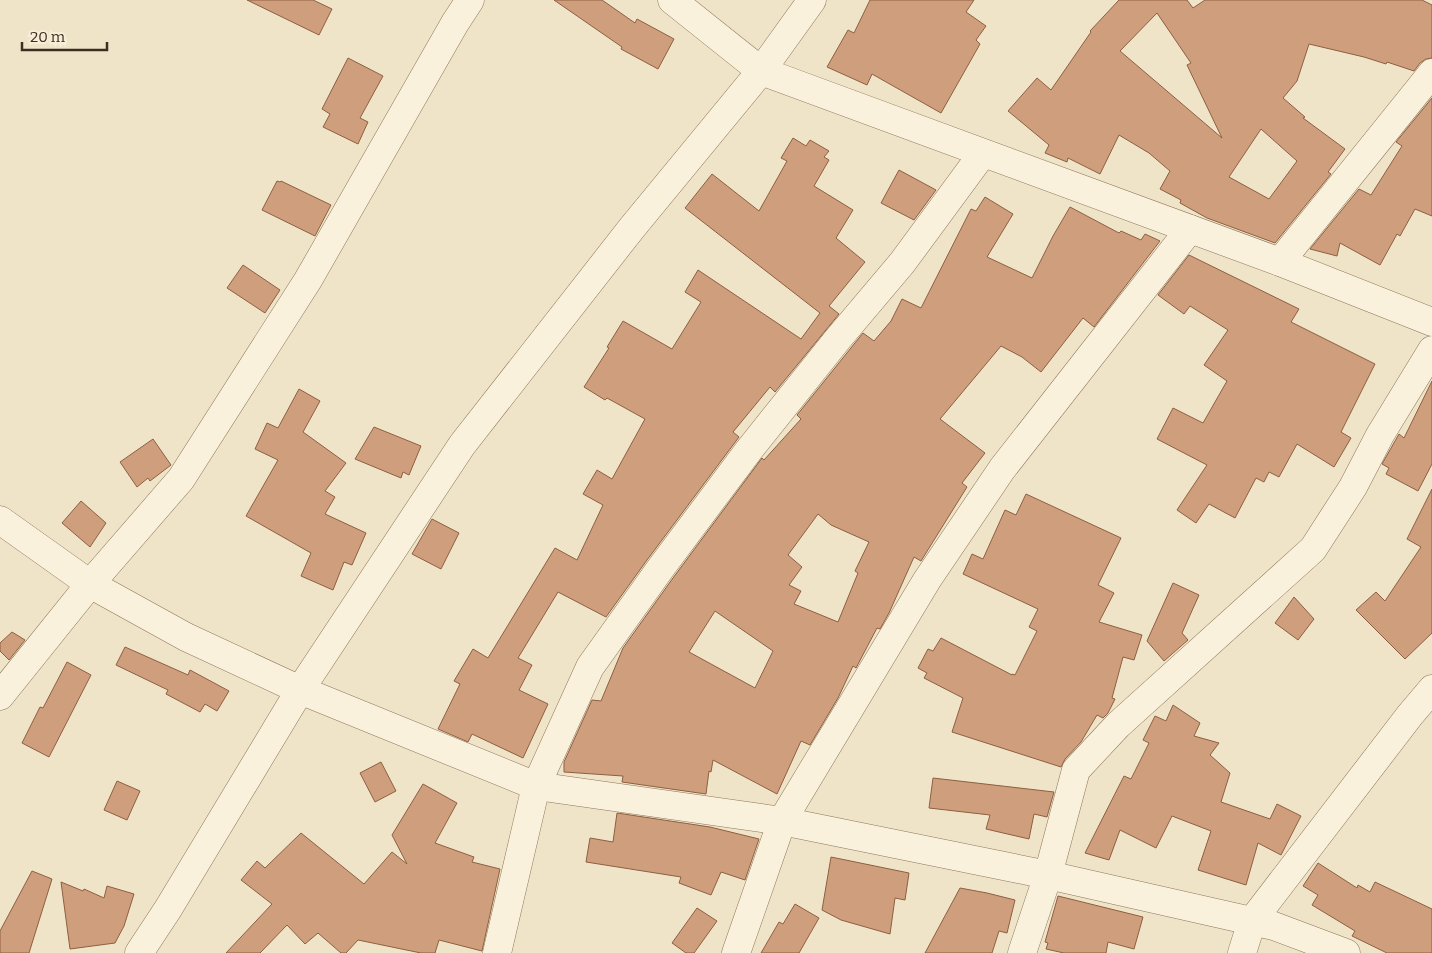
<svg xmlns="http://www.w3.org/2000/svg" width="1432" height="953" font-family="Bitter,serif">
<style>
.building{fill:#cf9f7d;stroke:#8d5f41;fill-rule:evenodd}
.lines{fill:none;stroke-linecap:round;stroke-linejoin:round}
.minor-casing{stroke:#8d765c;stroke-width:29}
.minor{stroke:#faf1dc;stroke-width:28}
</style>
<rect width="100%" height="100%" fill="#f0e4c8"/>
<g class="building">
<polygon points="247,0 313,0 332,9 319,35"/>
<polygon points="554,0 602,0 635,23 637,19 674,39 658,69 621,49 622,47"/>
<polygon points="870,0 974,0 966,12 986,26 976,40 980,44 941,113 872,74 867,85 827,67 848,30 854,33"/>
<path d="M 1119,0 L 1187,0 L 1193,8 L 1205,0 L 1422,0 L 1432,5 L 1432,58 L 1426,59 L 1420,63 L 1414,71 L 1387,62 L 1386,64 L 1364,57 L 1309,44 L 1297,81 L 1283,98 L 1305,117 L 1303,118 L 1345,149 L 1328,172 L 1331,174 L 1275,243 L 1207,218 L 1180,203 L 1181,200 L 1160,189 L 1170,171 L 1149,153 L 1119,135 L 1100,174 L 1068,158 L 1067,162 L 1045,153 L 1049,145 L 1008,111 L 1037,78 L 1051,90 L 1091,32 L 1090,31 ZM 1157,13 L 1191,63 L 1187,65 L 1222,138 L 1120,51 ZM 1261,129 L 1297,161 L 1269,199 L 1229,177 Z"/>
<polygon points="348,58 383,76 360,118 368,122 358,144 323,127 330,114 322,109"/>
<polygon points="1432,98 1432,216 1415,209 1400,236 1397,234 1380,265 1340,243 1337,256 1310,249 1359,189 1371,195 1402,146 1396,142"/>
<polygon points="793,138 806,146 810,140 829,151 824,157 829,160 814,186 853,210 836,238 865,262 829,306 839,314 775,392 770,387 733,432 739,437 647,560 606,617 558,592 518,658 532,665 519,690 548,704 523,758 472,734 468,742 438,729 460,684 454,681 473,649 488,658 555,548 577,560 603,505 583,494 597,470 612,479 645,419 607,398 605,400 584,387 609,348 607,347 623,321 672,349 701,302 685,292 698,270 801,339 820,313 685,208 712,174 759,211 787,161 781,158"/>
<polygon points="899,170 936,190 914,220 881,203"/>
<polygon points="277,181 280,182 281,181 331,205 315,236 262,210"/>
<path d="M 985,197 L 1013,214 L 987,257 L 1032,278 L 1053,236 L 1070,207 L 1119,233 L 1121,231 L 1141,240 L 1145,234 L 1160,241 L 1094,327 L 1083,318 L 1041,372 L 1022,357 L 1001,346 L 940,419 L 985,453 L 962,483 L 967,487 L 921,561 L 914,557 L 889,613 L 880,629 L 877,628 L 856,668 L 853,666 L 838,698 L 810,745 L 801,741 L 777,794 L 713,760 L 711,772 L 709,771 L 706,794 L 622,782 L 623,776 L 564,772 L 564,762 L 592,700 L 601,701 L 623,648 L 673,578 L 762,458 L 764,460 L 801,419 L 797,415 L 863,333 L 874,341 L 891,321 L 902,299 L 921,308 L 971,209 L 976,211 ZM 818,514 L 831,525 L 869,542 L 855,571 L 858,573 L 838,622 L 794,604 L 801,591 L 789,585 L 802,567 L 788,555 ZM 715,611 L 773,651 L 755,688 L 689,652 Z"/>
<polygon points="1189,255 1299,309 1291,322 1375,364 1341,432 1351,438 1334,467 1297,444 1279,477 1269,472 1264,482 1256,478 1235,518 1209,504 1196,523 1177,510 1207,465 1157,439 1173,408 1203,423 1227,381 1204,365 1228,330 1190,306 1184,314 1158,295"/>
<polygon points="243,265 280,290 265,313 227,288"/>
<polygon points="1432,381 1432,464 1418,491 1386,474 1389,468 1382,464 1399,434 1404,438"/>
<polygon points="299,389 320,401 303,432 346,463 325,491 335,497 325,514 366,533 352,565 344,562 333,590 301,576 311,553 246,516 278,460 255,449 267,423 278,428"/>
<polygon points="374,427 421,446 409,475 403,472 401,478 355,459"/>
<polygon points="153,439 171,465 150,481 148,478 137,487 120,462"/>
<polygon points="1432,489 1432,633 1405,659 1356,610 1376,592 1385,601 1421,547 1407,539"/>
<polygon points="1026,494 1121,538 1098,585 1114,593 1099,622 1142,635 1134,660 1123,657 1112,698 1115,699 1108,713 1103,718 1097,715 1081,742 1065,759 1061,767 952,732 963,698 924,678 927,673 918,668 928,649 933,651 941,638 1012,675 1012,674 1015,675 1037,631 1029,627 1038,609 963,574 972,554 983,559 1005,510 1016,515"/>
<polygon points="81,501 106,523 90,547 62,523"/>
<polygon points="432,519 459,533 441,569 412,554"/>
<polygon points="1173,583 1199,595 1182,633 1188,640 1164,661 1147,641"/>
<polygon points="1294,597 1314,619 1298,640 1275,623"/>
<polygon points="12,632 25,640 9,660 0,651 0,643"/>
<polygon points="125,647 188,675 190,670 229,691 217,711 205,704 200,712 166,694 168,690 116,665"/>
<polygon points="67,662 91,675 49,757 22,743 40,707 43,708"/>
<polygon points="1173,705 1200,723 1194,736 1219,743 1210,755 1230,773 1221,802 1270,819 1277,804 1301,816 1281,855 1258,843 1246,885 1198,870 1211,831 1172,816 1156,848 1120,830 1109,860 1085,853 1124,776 1131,779 1149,743 1143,740 1155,716 1166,721"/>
<polygon points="381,762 396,791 375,802 360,773"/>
<polygon points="933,778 1054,792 1047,817 1034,814 1029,839 986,829 990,815 929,808"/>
<polygon points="117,781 140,791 127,820 104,810"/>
<polygon points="423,784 457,803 435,843 474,857 472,862 500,869 482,951 439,940 435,953 421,953 358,940 346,953 341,953 318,933 305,944 287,925 260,953 226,953 272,904 241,880 257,861 265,868 301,833 364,884 392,852 407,864 392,835"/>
<polygon points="617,813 710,827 759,839 745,880 721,872 711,895 679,883 681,877 586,862 590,838 613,842"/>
<polygon points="831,857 909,873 905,900 895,898 890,934 841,920 822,910"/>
<polygon points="1318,863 1357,888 1358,885 1370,892 1375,882 1432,909 1432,953 1387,953 1352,936 1355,931 1312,905 1318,895 1303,886"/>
<polygon points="32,871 52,879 29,953 0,953 0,931"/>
<polygon points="61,882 83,891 84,889 104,898 107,886 134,894 124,926 115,943 70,949"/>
<polygon points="960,888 987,893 1015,900 1007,933 999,931 992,953 925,953"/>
<polygon points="1058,896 1143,917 1134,949 1108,942 1106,953 1064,953 1046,949 1048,943 1045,942"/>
<polygon points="795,904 819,918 799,953 761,953 779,922 783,924"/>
<polygon points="697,908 717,921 694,953 686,953 672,943"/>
</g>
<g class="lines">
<defs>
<g id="minor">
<polyline points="672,0 761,71 1280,262 1432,322"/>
<polyline points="1280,262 1432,73"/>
<polyline points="0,520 90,584 186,637 300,690 536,786 782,821 1048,875 1274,926 1346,953"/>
<polyline points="0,696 90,584 181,479 308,280 455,23 470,0"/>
<polyline points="139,953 168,909 300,690 462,445 631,229 761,71 812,0"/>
<polyline points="497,953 536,786 590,667 660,569 749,450 837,340 902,263 983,153"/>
<polyline points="736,953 782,821 927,580 1002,469 1190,229"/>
<polyline points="1022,953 1048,875 1076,770 1118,725 1313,549 1353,487 1380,435 1432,350"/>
<polyline points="1242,953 1252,921 1410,715 1432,689"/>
</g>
</defs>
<use href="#minor" class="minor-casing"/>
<use href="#minor" class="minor"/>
</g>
<path d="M22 42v8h85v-8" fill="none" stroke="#3d2e20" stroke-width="2.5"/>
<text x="30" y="42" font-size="15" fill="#3d2e20" stroke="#f7eed8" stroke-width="4" paint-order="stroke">20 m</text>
</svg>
